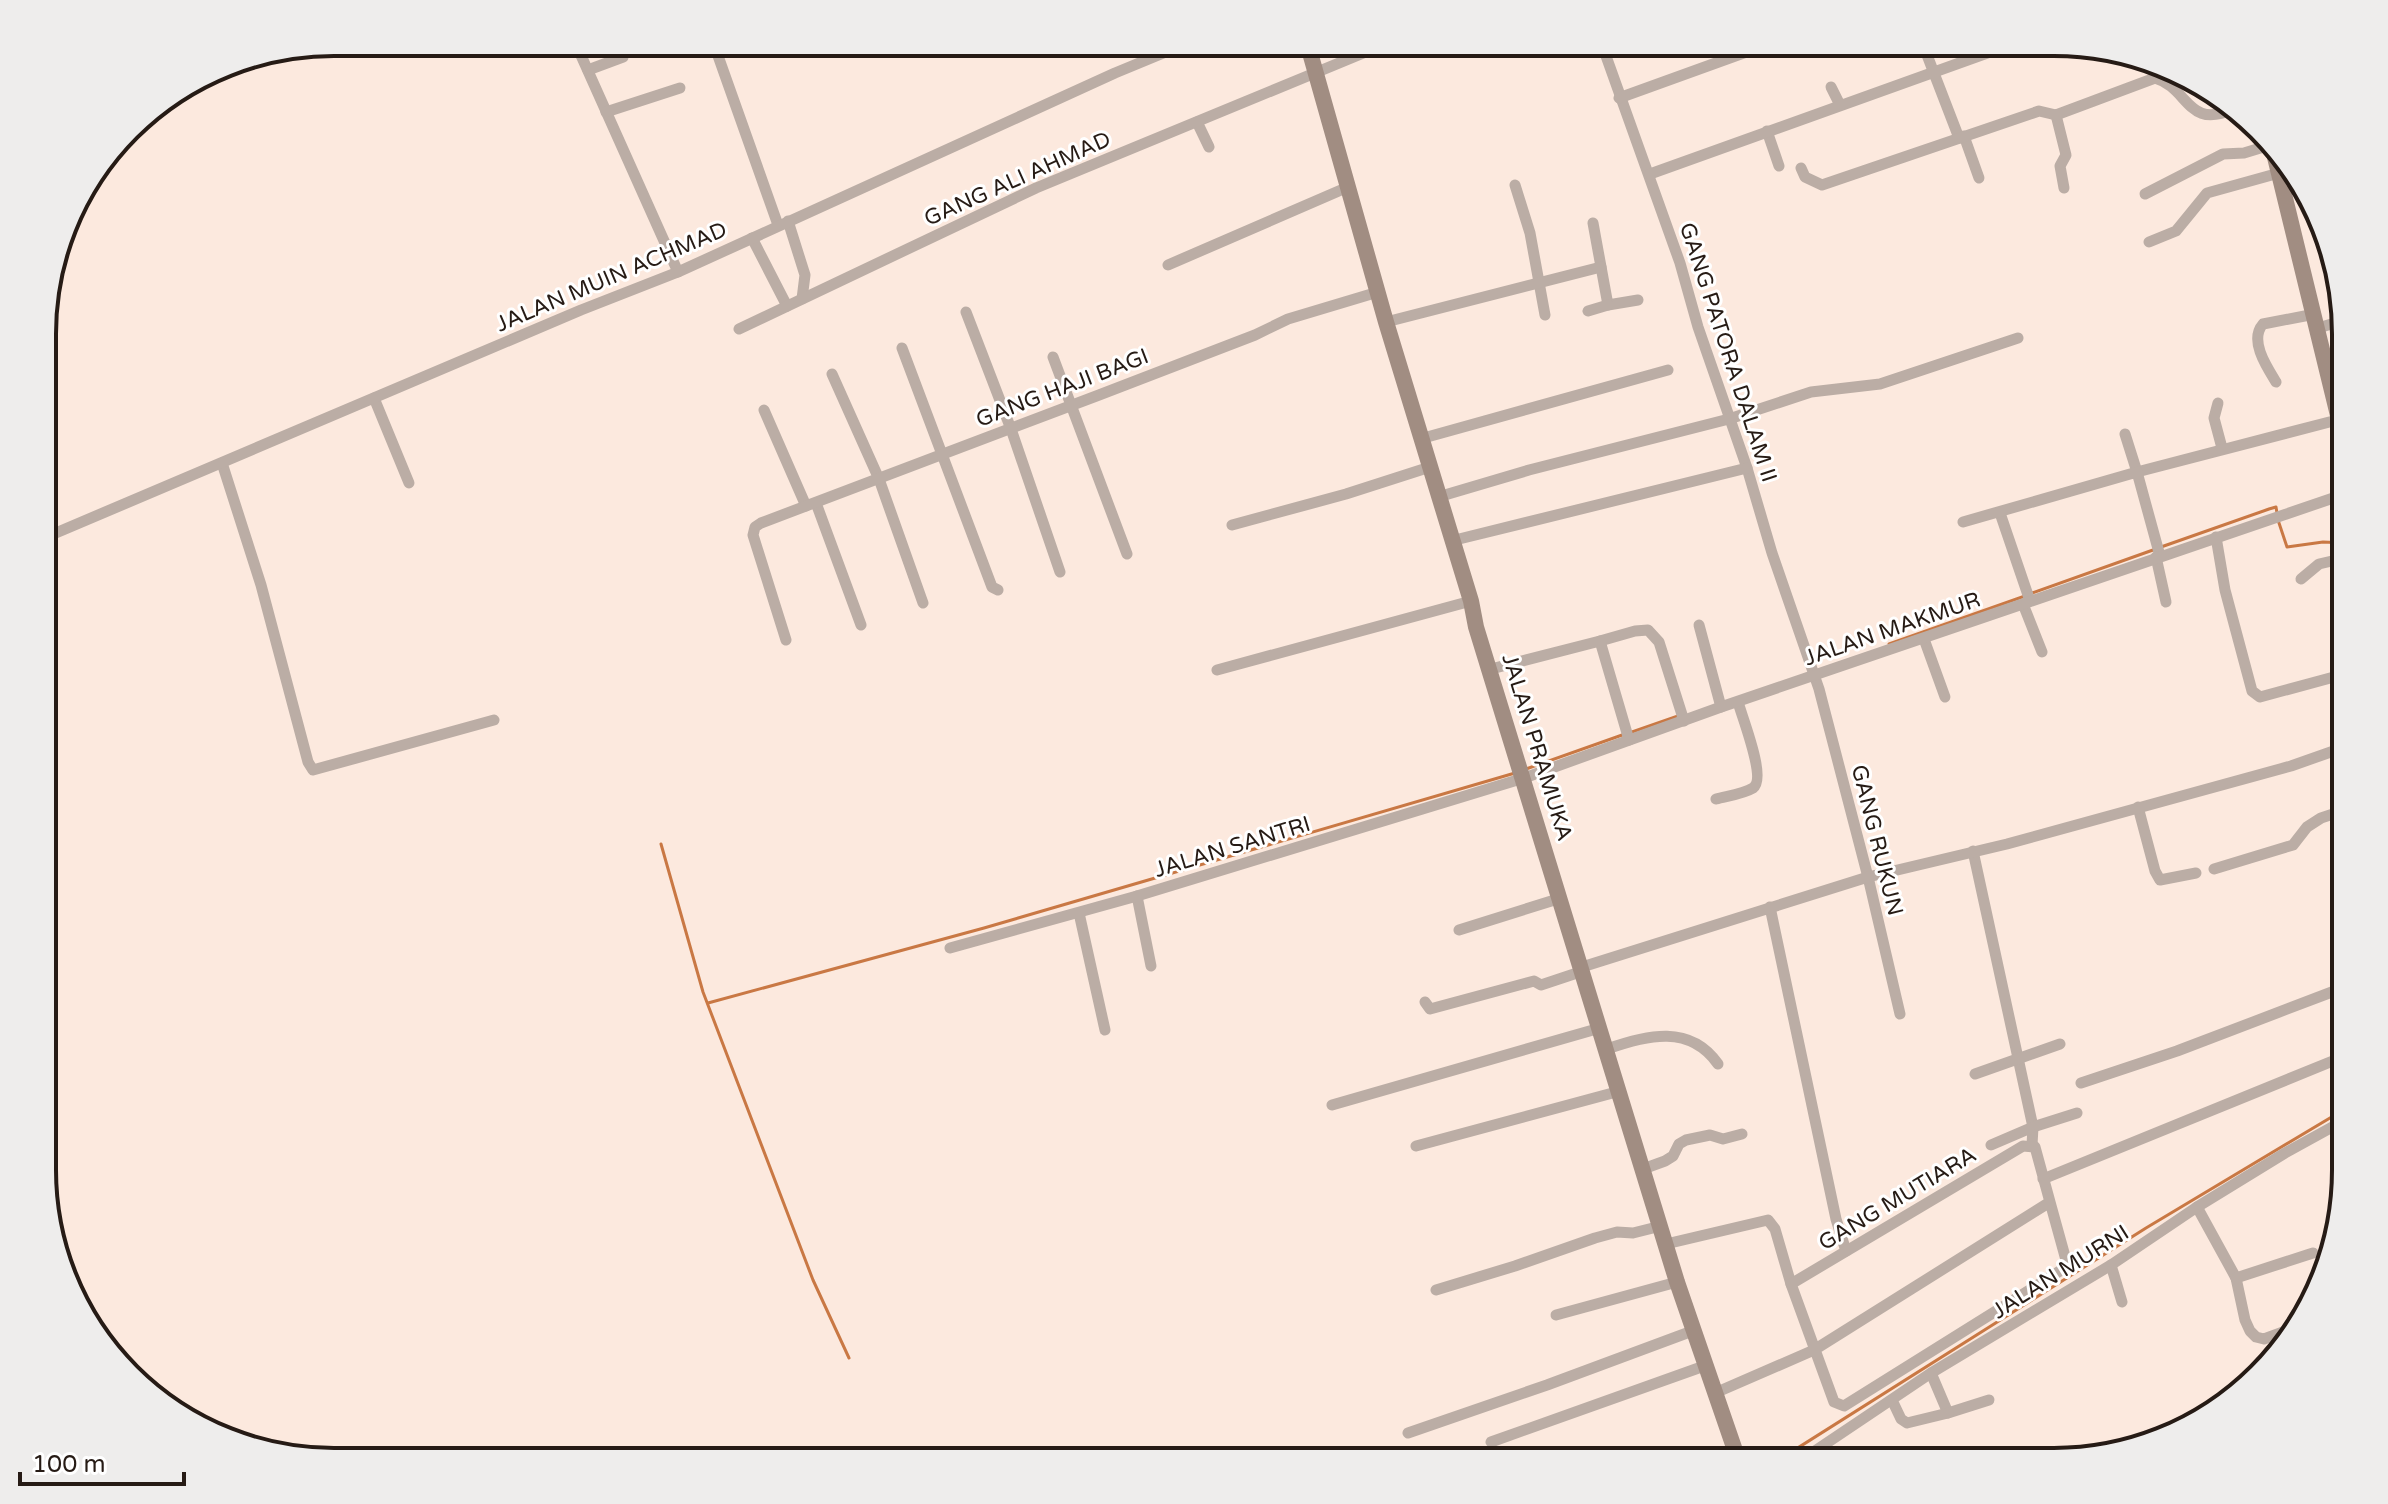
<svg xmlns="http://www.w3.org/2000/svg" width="2388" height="1504" font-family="'Varela Round',sans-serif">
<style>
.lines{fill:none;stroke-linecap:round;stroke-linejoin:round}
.stream{stroke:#c97844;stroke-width:3}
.street{stroke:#bbada5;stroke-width:11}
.secondary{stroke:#a18d82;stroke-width:16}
.labels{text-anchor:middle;stroke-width:6;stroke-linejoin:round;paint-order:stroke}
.street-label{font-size:22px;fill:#261b15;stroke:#fff}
.rim{fill:none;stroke:#261b15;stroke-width:4}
</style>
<rect width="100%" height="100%" fill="#fce9de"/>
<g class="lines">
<g class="stream">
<polyline points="2278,520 2287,547 2323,542 2345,543"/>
<polyline points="2161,547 2269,509 2276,507 2277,513"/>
<polyline points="2032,593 2153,550"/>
<polyline points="1889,644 2025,596"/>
<polyline points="1632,732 1678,716"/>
<polyline points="1526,769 1625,734"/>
<polyline points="661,844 703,992 813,1280 849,1358"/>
<polyline points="708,1003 984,928 1515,773"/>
<polyline points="1777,1461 2146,1228 2345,1109"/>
</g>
<g class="street">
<polyline points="575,42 678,272"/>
<polyline points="1601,42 1680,263 1698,327 1747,468 1772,553 1819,689 1868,877 1900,1014"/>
<polyline points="1922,42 1959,138"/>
<polyline points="577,47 596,42"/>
<polyline points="717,53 778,225"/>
<polyline points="588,70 623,57 621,42"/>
<polyline points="1831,87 1840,105"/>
<polyline points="1619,98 1774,42"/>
<polyline points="606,112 680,88"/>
<polyline points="2056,115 2066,155 2060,166 2064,188"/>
<polyline points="1197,122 1209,147"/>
<polyline points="1767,131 1779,166"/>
<polyline points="1964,136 1979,178"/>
<path d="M 1801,168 L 1805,177 L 1822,185 L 2039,111 L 2056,115 L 2155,78 C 2189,88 2187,130 2233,109"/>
<polyline points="1650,174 2004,47"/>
<polyline points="2282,184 2299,180"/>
<polyline points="1515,185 1530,233 1545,315"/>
<polyline points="2145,194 2223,154 2244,153 2267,146"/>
<polyline points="788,221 805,275 802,299"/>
<polyline points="1593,223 1608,305 1638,300"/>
<polyline points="752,238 787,306"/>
<polyline points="2149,242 2176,231 2207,193 2279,173"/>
<polyline points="1168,265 1348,187"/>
<polyline points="1588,311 1608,305"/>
<polyline points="966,312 1011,429 1060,572"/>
<polyline points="1386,322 1601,267"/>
<polyline points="2318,328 2345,320"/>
<polyline points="739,329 1036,188 1390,42"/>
<polyline points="902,348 992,587 998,590"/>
<polyline points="1053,357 1127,554"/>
<polyline points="832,374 879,479 923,603"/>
<path d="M 2276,382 C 2266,366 2249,340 2263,324 L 2315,314"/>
<polyline points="374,398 409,483"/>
<polyline points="2218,403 2214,418 2222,448"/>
<polyline points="764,410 806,506"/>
<polyline points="2125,434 2137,472 2341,419"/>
<polyline points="1420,439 1668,370"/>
<polyline points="222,463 261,585 308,762 313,770 494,720"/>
<polyline points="1438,497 1529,470 1729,419 1811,392 1880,384 2018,338"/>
<polyline points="816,503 861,625"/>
<polyline points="2000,513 2030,601"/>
<polyline points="1963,522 2137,472 2160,556"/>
<polyline points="1232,525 1346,494 1430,467"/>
<polyline points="2216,537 2225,590 2252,691 2260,697 2345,674"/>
<polyline points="44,538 581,310 678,272 1115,73 1190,42"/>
<polyline points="1451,541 1747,468"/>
<polyline points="2156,557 2166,602"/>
<polyline points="2301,579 2319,564 2345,558"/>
<polyline points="2023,604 2042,652"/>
<polyline points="1699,625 1721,707"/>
<polyline points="1924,639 1945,697"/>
<polyline points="786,640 753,535 755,527 761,523 1099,395 1255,335 1288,319 1378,292"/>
<polyline points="1600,641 1635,631 1648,630 1659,642 1684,721"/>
<polyline points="1491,669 1600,641 1629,740"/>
<polyline points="1217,670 1471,601"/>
<path d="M 1716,799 C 1727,796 1743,794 1753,788 C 1767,779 1742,717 1738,702"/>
<polyline points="2138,807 2155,871 2160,880 2196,873"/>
<polyline points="1973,851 2033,1127 2032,1145"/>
<polyline points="2214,869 2293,845 2307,827 2321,818 2345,810"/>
<polyline points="1137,896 1151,966"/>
<polyline points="1770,907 1836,1219 1846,1251"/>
<polyline points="1079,913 1105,1030"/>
<polyline points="1459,930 1561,898"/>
<polyline points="950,948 1137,896 1524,778 1721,707 2345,494"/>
<polyline points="1582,967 1868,877 2007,844 2291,766 2345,747"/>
<polyline points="1425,1002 1430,1009 1534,981 1541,985 1583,971"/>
<path d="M 1607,1049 C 1647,1035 1690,1024 1718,1064"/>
<polyline points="1975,1074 2060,1044"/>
<polyline points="2081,1083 2177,1051 2345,987"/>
<polyline points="1332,1105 1600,1028"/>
<polyline points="1991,1145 2033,1127 2077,1113"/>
<polyline points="1416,1146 1620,1091"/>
<polyline points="1643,1169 1665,1161 1673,1156 1679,1144 1686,1140 1710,1135 1723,1139 1742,1134"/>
<polyline points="2043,1179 2345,1056"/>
<polyline points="2197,1207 2236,1278 2245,1320 2250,1331 2256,1337 2264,1339 2299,1326"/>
<polyline points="1666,1244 1768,1220 1775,1229 1791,1284"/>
<polyline points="2111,1265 2122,1302"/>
<polyline points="2236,1278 2313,1253"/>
<polyline points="1436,1290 1515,1266 1595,1238 1617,1232 1633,1233 1661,1226"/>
<polyline points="1556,1315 1677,1282"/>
<polyline points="1931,1373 1948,1413 1989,1400"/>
<polyline points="1715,1393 1814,1350 2050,1202 2066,1260 2063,1269 1844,1406 1834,1402 1791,1284 2023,1146 2035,1147 2050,1202"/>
<polyline points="1892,1400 1901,1419 1907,1423 1948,1413"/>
<polyline points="1408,1433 1547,1385 1695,1330"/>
<polyline points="1491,1442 1707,1365"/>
<polyline points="1800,1461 1931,1373 2111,1265 2197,1207 2285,1153 2345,1120"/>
</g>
<g class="secondary">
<polyline points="1307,42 1386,322 1471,601 1476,627 1677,1282 1739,1462"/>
<polyline points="2274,153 2345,444"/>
</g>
</g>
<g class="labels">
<g class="street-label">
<text transform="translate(1017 178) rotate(-24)" y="8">GANG ALI AHMAD</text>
<text transform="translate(611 276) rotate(-23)" y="8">JALAN MUIN ACHMAD</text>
<text transform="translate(1729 352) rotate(72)" y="8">GANG PATORA DALAM II</text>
<text transform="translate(1062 387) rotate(-21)" y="8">GANG HAJI BAGI</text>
<text transform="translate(1892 628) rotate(-19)" y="8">JALAN MAKMUR</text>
<text transform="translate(1538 747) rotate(73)" y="8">JALAN PRAMUKA</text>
<text transform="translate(1878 840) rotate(76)" y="8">GANG RUKUN</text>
<text transform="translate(1232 846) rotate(-17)" y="8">JALAN SANTRI</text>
<text transform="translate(1897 1198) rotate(-31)" y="8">GANG MUTIARA</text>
<text transform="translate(2060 1271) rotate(-32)" y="8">JALAN MURNI</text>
</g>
</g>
<path d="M0 0H2388V1504H0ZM334 56H2054A278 278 0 0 1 2332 334V1170A278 278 0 0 1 2054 1448H334A278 278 0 0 1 56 1170V334A278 278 0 0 1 334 56Z" fill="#eeedec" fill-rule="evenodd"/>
<path class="rim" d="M334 56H2054A278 278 0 0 1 2332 334V1170A278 278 0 0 1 2054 1448H334A278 278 0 0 1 56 1170V334A278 278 0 0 1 334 56Z"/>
<path d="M20 1472v12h164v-12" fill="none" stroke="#261b15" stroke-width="4"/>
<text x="32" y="1472" font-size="24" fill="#261b15" stroke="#ffffff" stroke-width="6" paint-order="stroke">100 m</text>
</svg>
